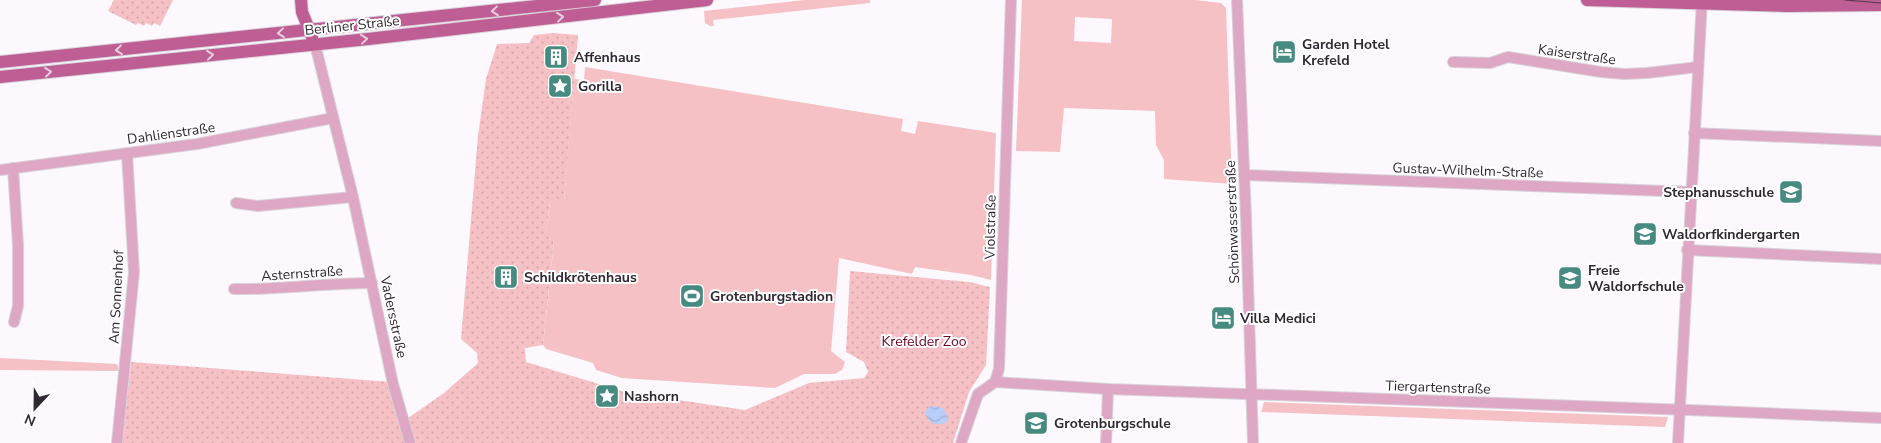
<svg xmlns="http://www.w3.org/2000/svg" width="1881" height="443" font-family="'Nunito Sans',sans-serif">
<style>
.grass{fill:#f6c1c5;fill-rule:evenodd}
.park{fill:url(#park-dots)}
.water{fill:url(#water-waves)}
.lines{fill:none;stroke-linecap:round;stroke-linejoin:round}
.minor-casing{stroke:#d8d3da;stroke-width:12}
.major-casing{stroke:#d8d3da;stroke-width:14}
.minor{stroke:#dea7c3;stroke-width:10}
.major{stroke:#bf5d95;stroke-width:12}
.tram{stroke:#463d49;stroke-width:1}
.oneway{stroke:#eccedf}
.labels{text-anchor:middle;stroke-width:4;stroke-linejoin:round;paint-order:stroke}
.street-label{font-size:14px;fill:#312834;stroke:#fff}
.poi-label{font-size:14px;font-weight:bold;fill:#312834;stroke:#fff;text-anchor:start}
.park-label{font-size:14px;fill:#6d0021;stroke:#fff}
</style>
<defs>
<pattern id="park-dots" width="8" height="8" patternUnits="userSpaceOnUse" patternTransform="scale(1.25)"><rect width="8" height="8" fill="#f6c1c5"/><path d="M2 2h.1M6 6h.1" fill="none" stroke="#d3a6aa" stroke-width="1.8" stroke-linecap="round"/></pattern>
<pattern id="water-waves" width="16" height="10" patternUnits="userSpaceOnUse" patternTransform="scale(1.25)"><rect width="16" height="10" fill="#b9cef9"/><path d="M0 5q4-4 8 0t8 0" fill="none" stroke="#a0b1d6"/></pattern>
</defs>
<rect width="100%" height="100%" fill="#fdf8fe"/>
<g class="grass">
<polygon points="805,0 870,0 870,3 713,20 714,26 710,26 705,23 704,11"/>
<path d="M 1022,0 L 1195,0 L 1221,3 L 1226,8 L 1232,184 L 1164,179 L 1164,160 L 1156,145 L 1155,111 L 1064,108 L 1060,152 L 1016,151 ZM 1075,17 L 1112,19 L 1111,43 L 1074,41 Z"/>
<polygon points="585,67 903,119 901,131 915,134 918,121 996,133 991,280 971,275 915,267 912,274 839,258 831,351 845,362 842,370 835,374 804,374 775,388 622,378 596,370 593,363 546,349 543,345 554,241 550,239 546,233 550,201 564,200 574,79 584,80"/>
<polygon points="0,358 117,364 119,371 0,370"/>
<polygon points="1264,402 1668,417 1665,427 1261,412"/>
</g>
<g class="park">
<polygon points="114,0 173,0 160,26 154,23 152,26 146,23 144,26 138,23 136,25 108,11"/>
<polygon points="553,33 578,35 564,201 550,201 546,233 550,239 554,240 543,345 525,348 526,362 625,392 745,410 809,383 864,378 868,372 864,362 846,352 850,271 969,282 990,287 986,365 969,392 953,443 415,443 408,418 444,393 478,363 477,353 461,339 478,136 486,79 497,44 529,43 534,35"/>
<polygon points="131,362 391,382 407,443 122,443"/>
</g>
<path class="water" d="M 931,406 L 943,408 L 948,417 L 947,422 C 937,427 928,423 925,413 L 927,409 Z"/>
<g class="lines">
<defs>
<g id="minor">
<polyline points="1237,0 1246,218 1253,443"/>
<polyline points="315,44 353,197 393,384 410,443"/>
<polyline points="1453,62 1490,63 1508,57 1601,72 1624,74 1647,73 1698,67"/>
<polyline points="1694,133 1881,141"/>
<polyline points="13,168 18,245 18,306 14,322"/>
<polyline points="0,170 197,144 333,118"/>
<polyline points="1244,175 1691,192"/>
<polyline points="236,203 258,206 353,197"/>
<polyline points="1687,250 1881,259"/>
<path d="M 234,289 C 280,290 326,283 372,283"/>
<polyline points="995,382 1108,389 1689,410 1881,418"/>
<polyline points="117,443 134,272 127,153"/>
<polyline points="961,443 978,394 995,382 999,369 1011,0"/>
<polyline points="1106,443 1108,389"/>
<polyline points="1678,443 1702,0"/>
</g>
<g id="major">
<polyline points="301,0 302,12 312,37"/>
<polyline points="1587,0 1786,6 1881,5"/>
<polyline points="0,62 595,0"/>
<polyline points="0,77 368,39 707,0"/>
</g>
</defs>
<use href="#minor" class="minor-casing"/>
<use href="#major" class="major-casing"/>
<use href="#minor" class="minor"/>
<use href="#major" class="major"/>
<polyline class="tram" points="1845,0 1881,3"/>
</g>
<defs><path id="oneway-chevron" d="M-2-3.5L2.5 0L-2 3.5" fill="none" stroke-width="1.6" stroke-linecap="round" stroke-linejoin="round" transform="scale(1.25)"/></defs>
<g class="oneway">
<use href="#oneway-chevron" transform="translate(495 11) rotate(174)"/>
<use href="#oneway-chevron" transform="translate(560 17) rotate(-6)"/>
<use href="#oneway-chevron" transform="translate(281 33) rotate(174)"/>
<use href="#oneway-chevron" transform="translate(364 39) rotate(-6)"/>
<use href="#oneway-chevron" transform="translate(119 50) rotate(174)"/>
<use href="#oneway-chevron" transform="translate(210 55) rotate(-6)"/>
<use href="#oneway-chevron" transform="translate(48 72) rotate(-6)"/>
</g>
<defs>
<symbol id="hotel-square" viewBox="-11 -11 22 22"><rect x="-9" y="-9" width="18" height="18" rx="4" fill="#468a80" stroke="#fff"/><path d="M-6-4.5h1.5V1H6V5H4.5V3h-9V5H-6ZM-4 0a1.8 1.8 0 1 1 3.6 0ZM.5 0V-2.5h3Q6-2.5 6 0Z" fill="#fff"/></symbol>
<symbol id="building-square" viewBox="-11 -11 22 22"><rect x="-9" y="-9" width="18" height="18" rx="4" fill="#468a80" stroke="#fff"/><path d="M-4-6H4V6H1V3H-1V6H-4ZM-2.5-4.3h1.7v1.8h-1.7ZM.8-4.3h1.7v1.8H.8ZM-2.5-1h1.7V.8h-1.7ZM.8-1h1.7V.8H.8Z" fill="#fff"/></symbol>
<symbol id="sight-square" viewBox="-11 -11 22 22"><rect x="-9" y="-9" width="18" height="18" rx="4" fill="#468a80" stroke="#fff"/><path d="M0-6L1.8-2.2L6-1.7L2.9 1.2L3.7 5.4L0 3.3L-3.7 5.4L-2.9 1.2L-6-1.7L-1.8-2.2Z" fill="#fff"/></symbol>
<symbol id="school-square" viewBox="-11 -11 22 22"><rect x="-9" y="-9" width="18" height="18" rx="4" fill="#468a80" stroke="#fff"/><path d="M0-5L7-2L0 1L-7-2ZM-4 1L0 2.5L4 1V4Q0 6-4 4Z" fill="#fff"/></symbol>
<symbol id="stadium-square" viewBox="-11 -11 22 22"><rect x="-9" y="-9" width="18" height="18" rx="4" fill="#468a80" stroke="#fff"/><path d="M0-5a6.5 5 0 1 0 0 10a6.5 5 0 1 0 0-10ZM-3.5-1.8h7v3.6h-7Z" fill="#fff"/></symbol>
</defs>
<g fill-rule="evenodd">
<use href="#hotel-square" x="1270" y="38" width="28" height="28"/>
<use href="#building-square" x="542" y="43" width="28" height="28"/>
<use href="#sight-square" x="546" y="72" width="28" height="28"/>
<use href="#school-square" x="1777" y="178" width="28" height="28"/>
<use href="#school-square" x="1631" y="220" width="28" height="28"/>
<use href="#building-square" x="492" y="263" width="28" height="28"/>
<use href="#school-square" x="1556" y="264" width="28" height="28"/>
<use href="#stadium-square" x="678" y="282" width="28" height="28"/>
<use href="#hotel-square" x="1209" y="304" width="28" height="28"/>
<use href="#sight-square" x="593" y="382" width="28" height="28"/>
<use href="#school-square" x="1022" y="409" width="28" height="28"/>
</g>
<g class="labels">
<g class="street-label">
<text transform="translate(352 25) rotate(-6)" y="5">Berliner Straße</text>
<text transform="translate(1577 54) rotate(8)" y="5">Kaiserstraße</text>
<text transform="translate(171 133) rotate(-8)" y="5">Dahlienstraße</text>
<text transform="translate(1468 170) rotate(2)" y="5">Gustav-Wilhelm-Straße</text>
<text transform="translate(1232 222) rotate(-92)" y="5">Schönwasserstraße</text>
<text transform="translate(990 227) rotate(-89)" y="5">Violstraße</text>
<text transform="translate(302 273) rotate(-4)" y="5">Asternstraße</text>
<text transform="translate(116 297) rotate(-87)" y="5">Am Sonnenhof</text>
<text transform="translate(394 317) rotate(78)" y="5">Vadersstraße</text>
<text transform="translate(1438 387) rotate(2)" y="5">Tiergartenstraße</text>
</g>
<g class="poi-label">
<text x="1302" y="49">Garden Hotel<tspan x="1302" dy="16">Krefeld</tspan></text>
<text x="574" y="62">Affenhaus</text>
<text x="578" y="91">Gorilla</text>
<text x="1774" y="197" text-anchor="end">Stephanusschule</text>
<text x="1662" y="239">Waldorfkindergarten</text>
<text x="1588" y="275">Freie<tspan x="1588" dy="16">Waldorfschule</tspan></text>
<text x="524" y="282">Schildkrötenhaus</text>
<text x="710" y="301">Grotenburgstadion</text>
<text x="1240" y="323">Villa Medici</text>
<text x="624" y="401">Nashorn</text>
<text x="1054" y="428">Grotenburgschule</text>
</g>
<g class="park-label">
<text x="924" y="346">Krefelder Zoo</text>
</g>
</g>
<g transform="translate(35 408) rotate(202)" stroke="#ffffff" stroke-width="4" paint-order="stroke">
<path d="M0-4L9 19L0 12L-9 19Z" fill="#312834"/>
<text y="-8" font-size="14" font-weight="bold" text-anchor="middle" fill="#312834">N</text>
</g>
</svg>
